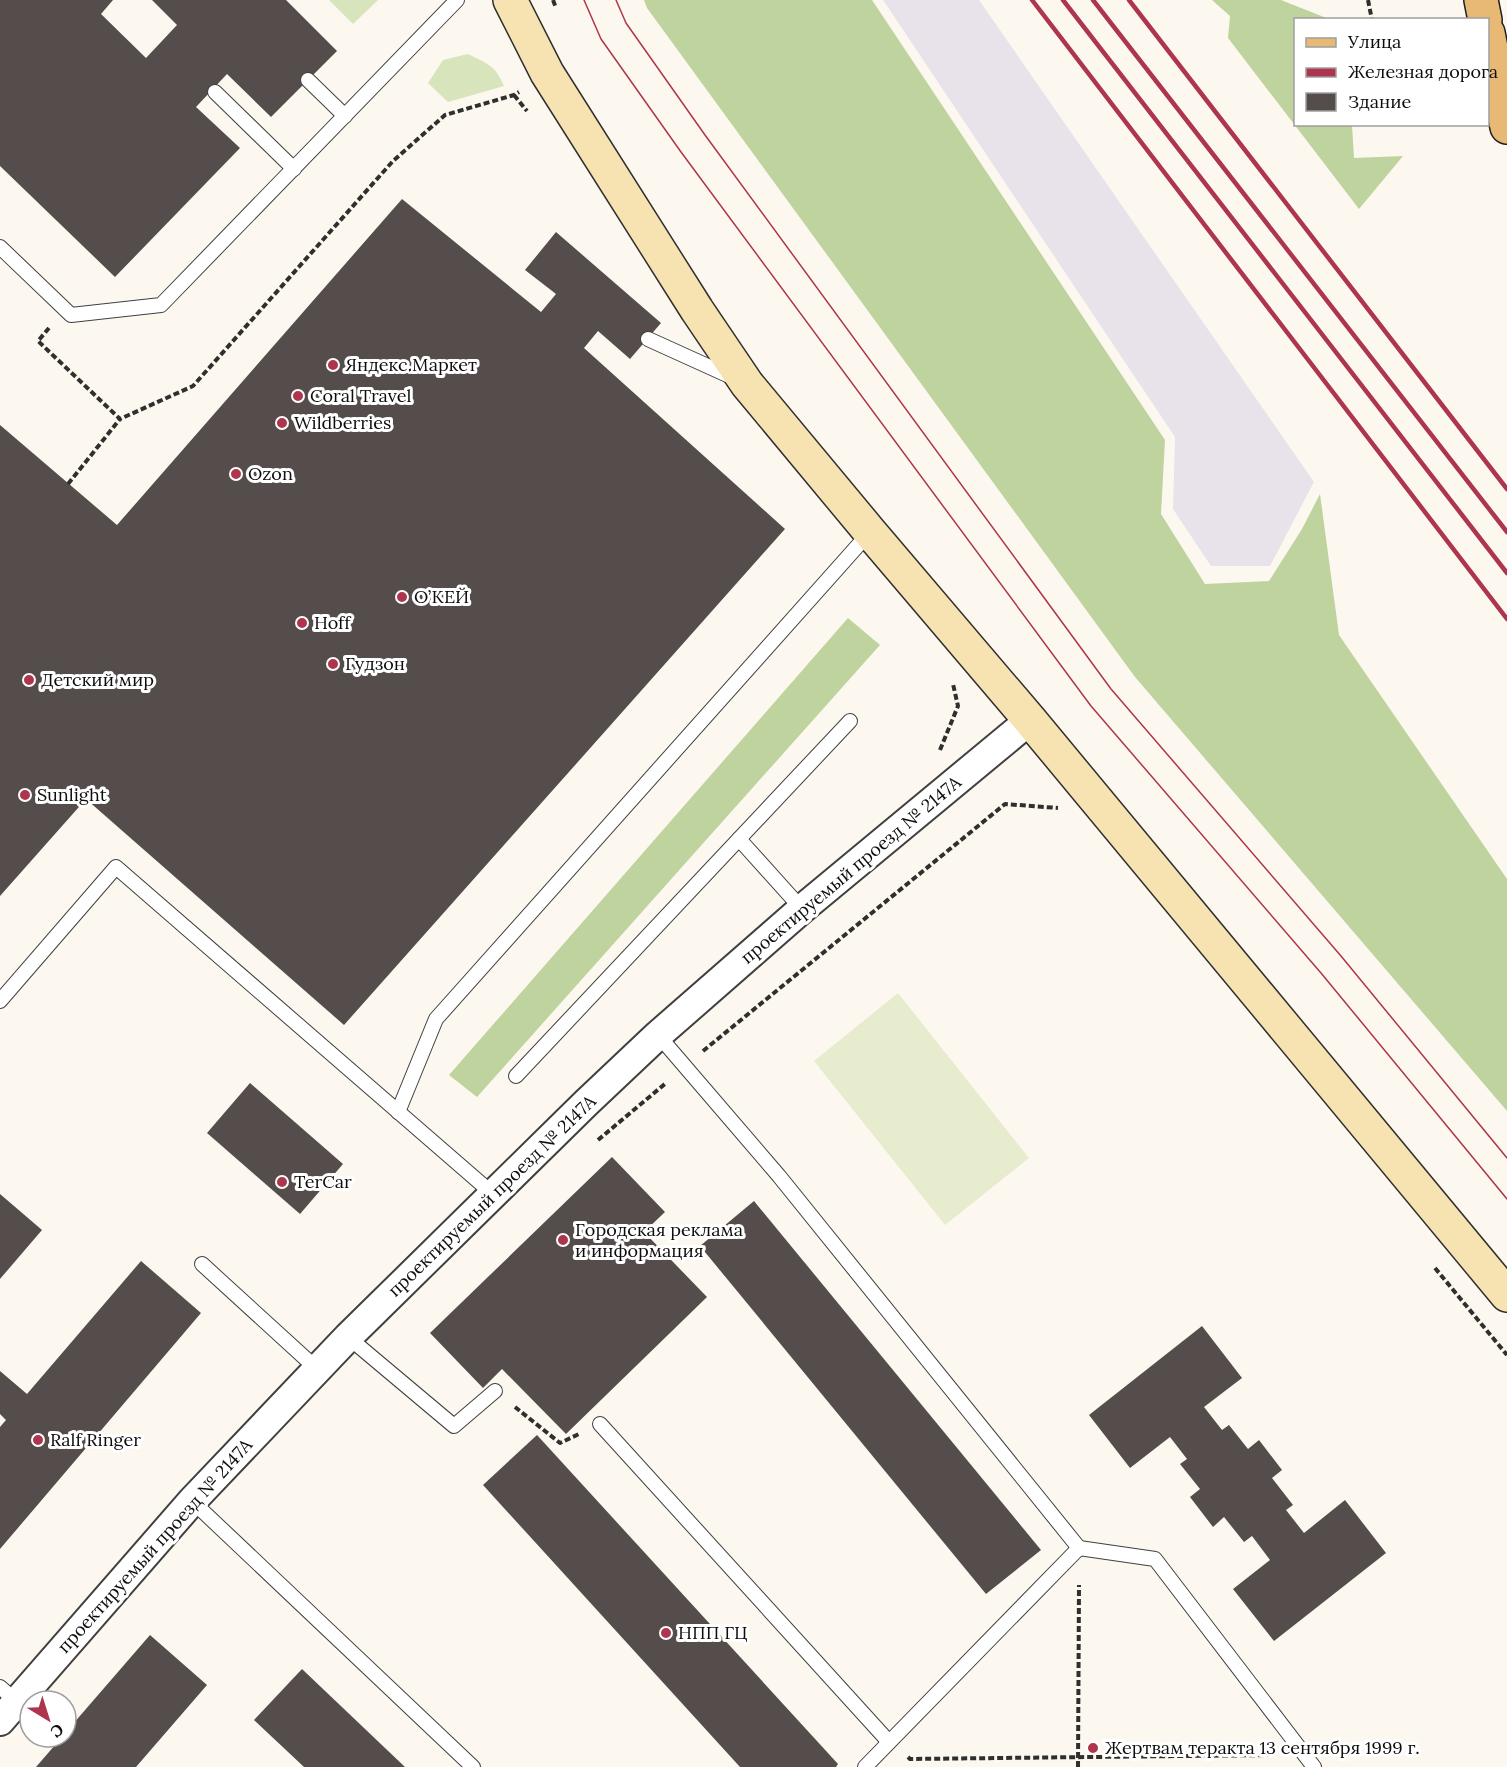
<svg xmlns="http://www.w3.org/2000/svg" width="1507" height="1767" font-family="Lora,serif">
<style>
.industrial{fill:#e8e2eb}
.green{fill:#d7e4bc}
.forest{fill:#bed39d}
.pitch{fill:#e6eccd}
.building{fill:#544d4b}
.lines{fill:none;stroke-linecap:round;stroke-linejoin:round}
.service-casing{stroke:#404040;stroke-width:16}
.minor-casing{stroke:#404040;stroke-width:32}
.secondary-casing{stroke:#2f2f2f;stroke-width:36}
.primary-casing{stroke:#1e1e1e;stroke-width:36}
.path{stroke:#2f2f2f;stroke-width:4;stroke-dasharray:6 3;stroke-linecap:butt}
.service{stroke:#fff;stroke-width:14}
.minor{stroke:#fff;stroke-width:28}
.secondary{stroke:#f6e3b1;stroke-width:33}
.primary{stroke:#e8b974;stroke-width:33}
.tram{stroke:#ad354e;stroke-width:1.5}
.rail{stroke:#ad354e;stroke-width:4.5}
.poi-dot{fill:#ad354e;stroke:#fff;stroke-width:2}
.labels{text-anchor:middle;stroke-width:6;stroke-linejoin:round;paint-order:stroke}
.poi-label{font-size:18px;fill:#0d0d0d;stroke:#fff;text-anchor:start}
.street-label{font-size:18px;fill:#0d0d0d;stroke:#fff}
</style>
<rect width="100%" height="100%" fill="#fdf8ef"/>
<polygon class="industrial" points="883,0 979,0 1314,482 1270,566 1211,566 1173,509 1175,437"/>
<g class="green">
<polygon points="329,0 378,0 353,24"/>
<path d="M 468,54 C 488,64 495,65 504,86 L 448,102 L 428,83 L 443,60 Z"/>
</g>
<g class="forest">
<polygon points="644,0 872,0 1165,440 1161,514 1205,584 1269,581 1302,529 1320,494 1339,635 1507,879 1507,1111 1135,677 647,8"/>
<polygon points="1212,0 1281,0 1329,19 1296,20 1296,124 1352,125 1354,158 1403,156 1359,209 1228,38 1230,16"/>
<polygon points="848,618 880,645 477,1097 449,1075"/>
</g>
<polygon class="pitch" points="898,993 1029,1158 945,1225 814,1061"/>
<g class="building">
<polygon points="0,0 113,0 101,14 146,58 177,25 152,0 286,0 337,51 271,117 227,74 196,107 240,148 115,277 0,166"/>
<polygon points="402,199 541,312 556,294 525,270 556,232 661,323 630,359 598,331 584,348 785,529 344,1025 86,799 0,896 0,425 117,525"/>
<polygon points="250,1083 343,1164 300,1214 207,1133"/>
<polygon points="612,1157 665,1212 644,1232 707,1297 566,1434 502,1369 483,1388 430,1333"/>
<polygon points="0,1194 42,1230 0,1279"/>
<polygon points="754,1201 1041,1550 986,1594 700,1246"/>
<polygon points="141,1261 201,1313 0,1549 0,1427 6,1420 0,1414 0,1371 27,1394"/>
<polygon points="1202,1326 1242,1378 1204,1407 1222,1430 1229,1425 1248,1449 1259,1440 1282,1470 1272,1478 1293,1505 1286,1510 1304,1533 1345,1500 1386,1553 1274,1641 1233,1589 1270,1560 1252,1536 1244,1542 1224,1517 1213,1527 1190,1497 1200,1489 1180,1464 1187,1459 1170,1437 1130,1468 1089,1415"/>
<polygon points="537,1435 838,1764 836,1767 740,1767 483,1485"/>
<polygon points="150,1635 207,1685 136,1767 36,1767 62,1737 66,1737 66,1732"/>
<polygon points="302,1669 405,1767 304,1767 254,1720"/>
</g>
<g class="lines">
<defs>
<g id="service">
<polyline points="308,80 345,116"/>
<polyline points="215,92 294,169"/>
<polyline points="0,247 71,315 161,305 457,0"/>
<polyline points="648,339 734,378"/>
<polyline points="739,839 802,909"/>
<polyline points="0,1001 116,867 493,1194"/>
<polyline points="658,1035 779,1176 1079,1548"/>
<polyline points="516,1076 850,721"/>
<polyline points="398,1112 436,1019 870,532"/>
<polyline points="202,1264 317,1369"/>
<polyline points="348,1337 454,1426 495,1391"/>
<polyline points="600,1424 889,1742"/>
<polyline points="192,1501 473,1767"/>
<polyline points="0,1687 17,1702"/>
<polyline points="865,1767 1079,1548 1155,1559 1314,1767"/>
</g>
<polyline id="minor" points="0,1721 192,1501 348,1337 586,1103 658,1035 802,909 1030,720"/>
<polyline id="secondary" points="510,0 547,73 697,310 747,384 870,532 1030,720 1507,1295"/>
<g id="primary">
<polyline points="1481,0 1485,20"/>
<polyline points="1488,33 1507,127"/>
</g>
</defs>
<use href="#service" class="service-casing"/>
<use href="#minor" class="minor-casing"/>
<use href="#secondary" class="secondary-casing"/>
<use href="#primary" class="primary-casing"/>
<g class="path">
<polyline points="553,0 556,8"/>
<polyline points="1368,0 1372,20"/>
<polyline points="514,95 527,111"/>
<polyline points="49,328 38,341 120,419 193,386 393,161 445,115 514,95 519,92"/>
<polyline points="68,484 120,419"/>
<polyline points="940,750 958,706 953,684"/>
<polyline points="703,1051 1005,804 1058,808"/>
<polyline points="598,1140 666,1083"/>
<polyline points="1435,1268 1507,1355"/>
<polyline points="515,1407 560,1443 579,1434"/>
<polyline points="908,1757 910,1759 1272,1755"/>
<polyline points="1078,1767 1079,1585"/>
</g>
<use href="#service" class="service"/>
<use href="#minor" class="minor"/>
<use href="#secondary" class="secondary"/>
<use href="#primary" class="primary"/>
<g class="tram">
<polyline points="584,0 601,39 681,152 1091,706 1321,973 1507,1199"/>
<polyline points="616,0 626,23 705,135 1111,689 1341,956 1507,1158"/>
</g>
<g class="rail">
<polyline points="1032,0 1507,619"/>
<polyline points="1063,0 1507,573"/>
<polyline points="1093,0 1507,532"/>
<polyline points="1129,0 1507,489"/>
</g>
</g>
<g class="poi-dot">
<circle cx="333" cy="365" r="6"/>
<circle cx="298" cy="396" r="6"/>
<circle cx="282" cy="423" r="6"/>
<circle cx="236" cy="474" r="6"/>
<circle cx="402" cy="597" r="6"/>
<circle cx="302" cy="623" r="6"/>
<circle cx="333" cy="664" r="6"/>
<circle cx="29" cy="680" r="6"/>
<circle cx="25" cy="795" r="6"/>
<circle cx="282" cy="1182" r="6"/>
<circle cx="563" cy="1240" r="6"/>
<circle cx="38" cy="1440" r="6"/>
<circle cx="666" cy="1633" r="6"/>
<circle cx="1093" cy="1748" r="6"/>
</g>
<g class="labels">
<g class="poi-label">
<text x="345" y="371">Яндекс.Маркет</text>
<text x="310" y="402">Coral Travel</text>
<text x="294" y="429">Wildberries</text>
<text x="248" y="480">Ozon</text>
<text x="414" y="603">О’КЕЙ</text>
<text x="314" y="629">Hoff</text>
<text x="345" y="670">Гудзон</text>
<text x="41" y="686">Детский мир</text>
<text x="37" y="801">Sunlight</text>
<text x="294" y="1188">TerCar</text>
<text x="575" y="1236">Городская реклама<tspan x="575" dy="21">и информация</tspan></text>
<text x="50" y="1446">Ralf Ringer</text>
<text x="678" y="1639">НПП ГЦ</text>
<text x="1105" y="1754">Жертвам теракта 13 сентября 1999 г.</text>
</g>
<g class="street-label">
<text transform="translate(851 870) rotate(-40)" y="6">проектируемый проезд № 2147А</text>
<text transform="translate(492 1196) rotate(-44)" y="6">проектируемый проезд № 2147А</text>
<text transform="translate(155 1546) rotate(-48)" y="6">проектируемый проезд № 2147А</text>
</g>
</g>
<rect x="1294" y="18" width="195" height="108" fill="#ffffff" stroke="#9e9e9e" stroke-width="1.5"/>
<rect x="1306" y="38" width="30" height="9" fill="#e8b974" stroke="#9e9e9e" stroke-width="1.5"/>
<text x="1348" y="48" font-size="18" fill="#0d0d0d">Улица</text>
<rect x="1306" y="68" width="30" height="9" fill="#ad354e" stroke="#9e9e9e" stroke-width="1.5"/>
<text x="1348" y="78" font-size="18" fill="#0d0d0d">Железная дорога</text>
<rect x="1306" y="93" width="30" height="18" fill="#544d4b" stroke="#9e9e9e" stroke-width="1.5"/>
<text x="1348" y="108" font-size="18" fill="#0d0d0d">Здание</text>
<g transform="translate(48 1719) rotate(142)"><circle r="28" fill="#ffffff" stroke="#9e9e9e" stroke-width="1.5"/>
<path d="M0-4.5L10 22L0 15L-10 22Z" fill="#ad354e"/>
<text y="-9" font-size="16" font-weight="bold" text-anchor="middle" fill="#0d0d0d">С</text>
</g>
</svg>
